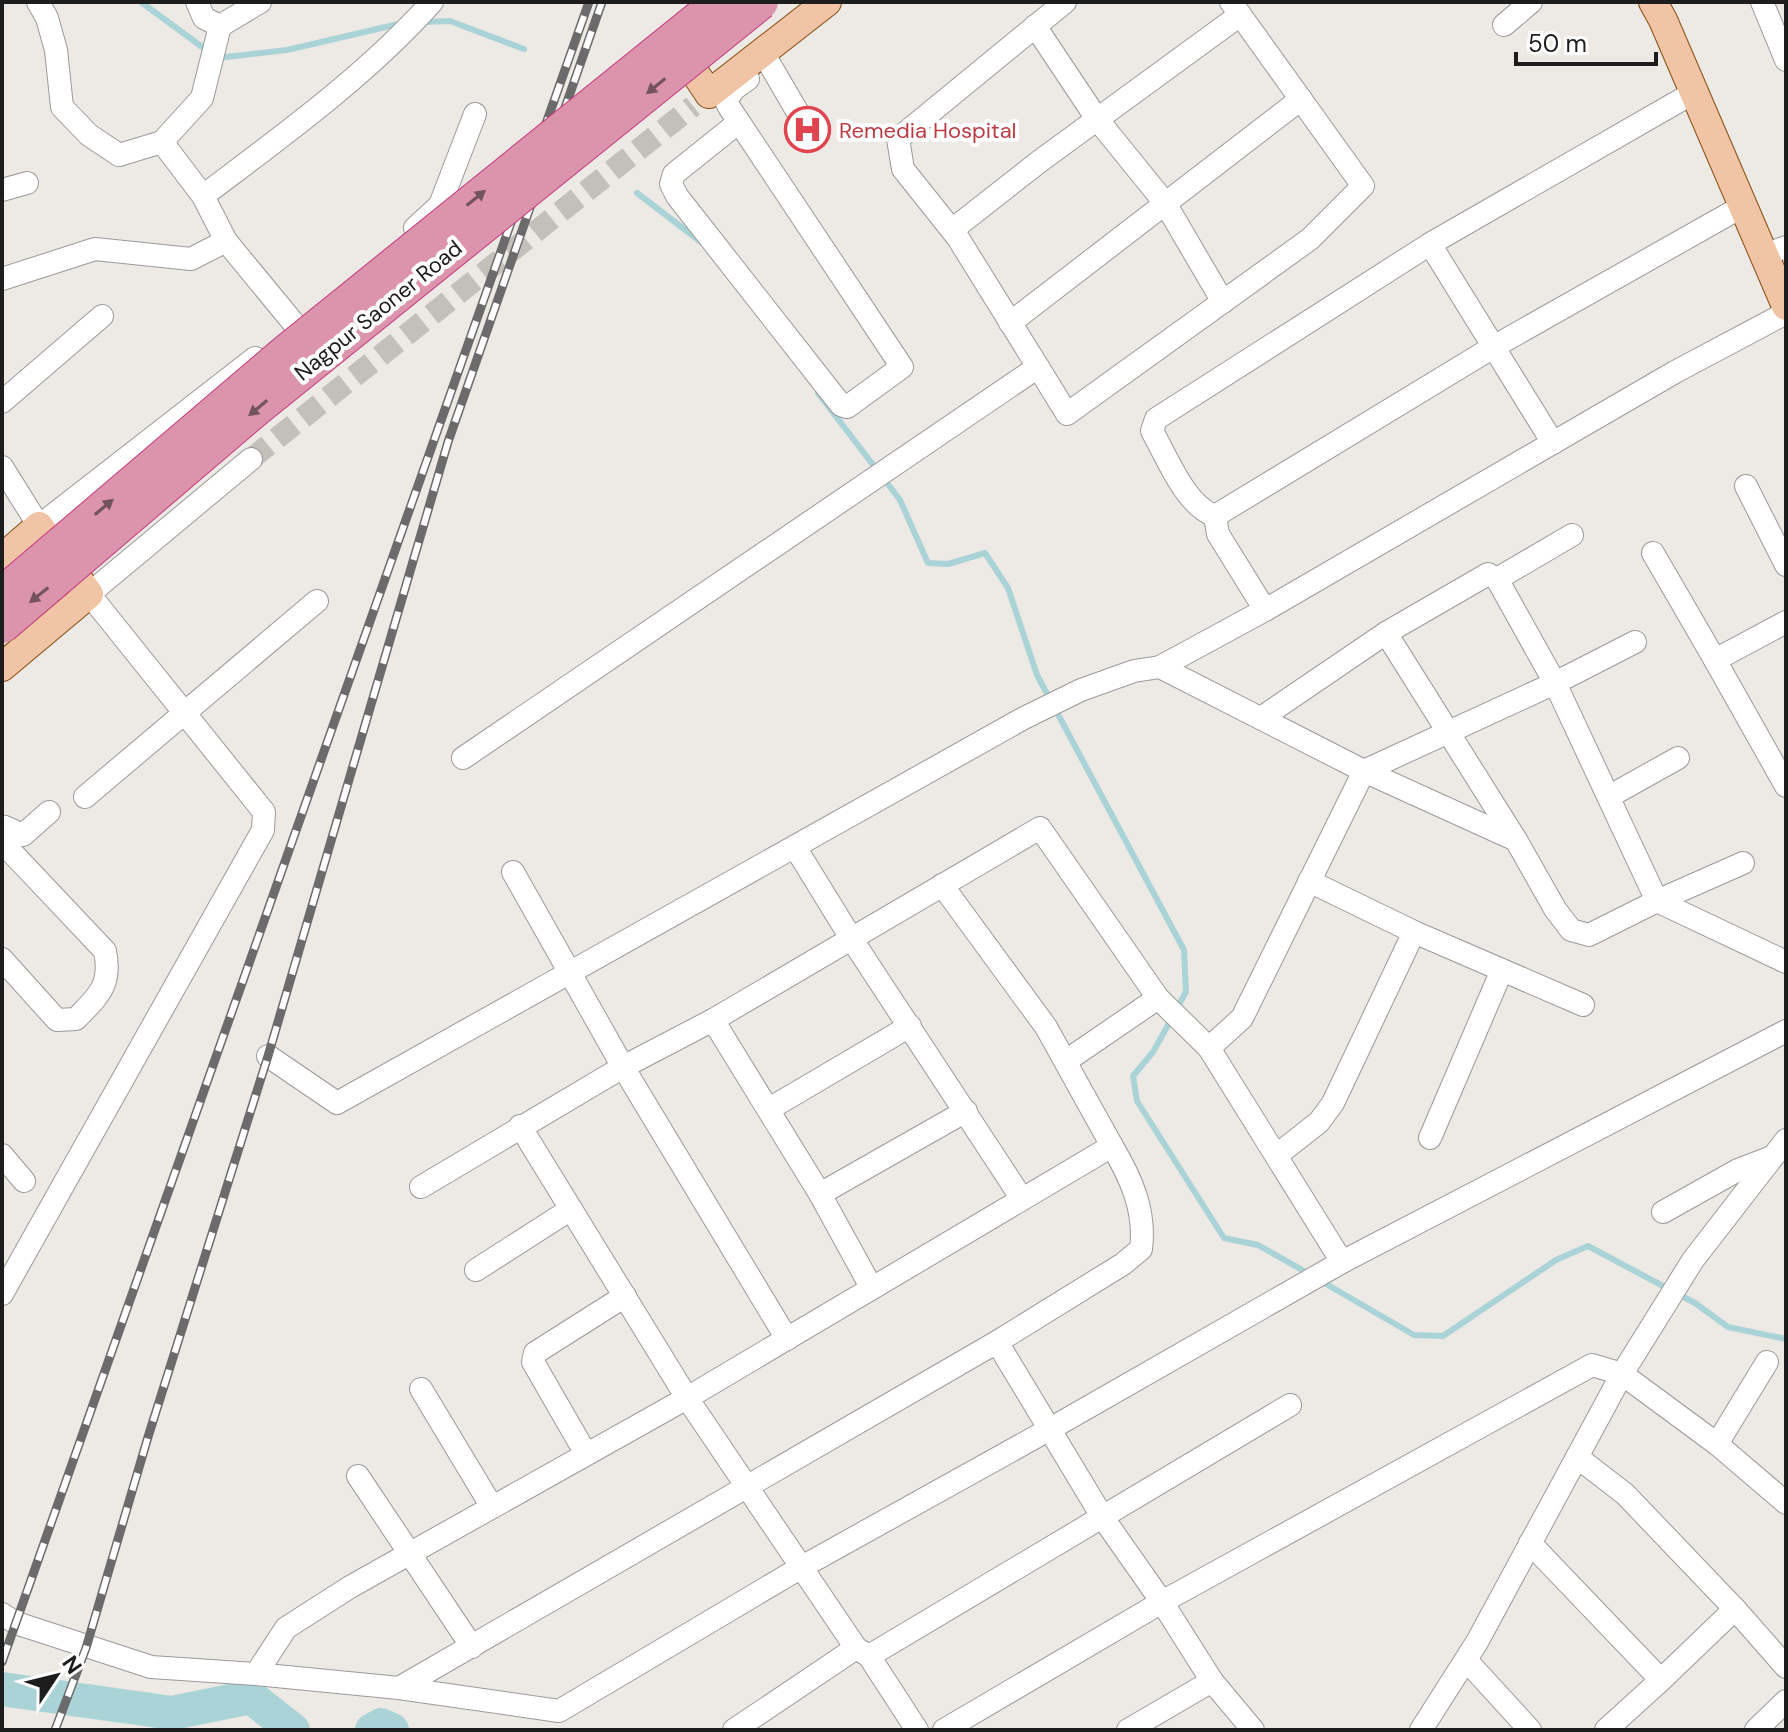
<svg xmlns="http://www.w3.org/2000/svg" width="1788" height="1732" font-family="'DM Sans',sans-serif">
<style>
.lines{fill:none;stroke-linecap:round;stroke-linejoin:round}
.stream{stroke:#a9d3d6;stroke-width:6}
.river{stroke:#a9d3d6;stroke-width:34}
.minor-tunnel{stroke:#c3c0bc;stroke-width:22;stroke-dasharray:22 11;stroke-linecap:butt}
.minor-casing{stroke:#9a9a9a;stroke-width:24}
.major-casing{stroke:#864c10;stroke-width:30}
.minor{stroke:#fff;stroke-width:22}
.major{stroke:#f1c4a5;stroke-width:28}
.rail-casing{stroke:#6b6b6b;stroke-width:9}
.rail{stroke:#fff;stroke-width:6;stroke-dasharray:18;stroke-linecap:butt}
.highway-bridge-casing{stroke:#c5377f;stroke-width:36;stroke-linecap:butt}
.highway-bridge{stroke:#dc94ad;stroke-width:34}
.oneway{fill:#73535e}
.labels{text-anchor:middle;stroke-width:8;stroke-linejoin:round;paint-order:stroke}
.health-label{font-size:22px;fill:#be3a42;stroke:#fff;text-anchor:start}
.street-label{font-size:22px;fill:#1d1d1d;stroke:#fff}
</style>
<rect width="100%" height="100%" fill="#ede9e4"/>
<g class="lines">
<g class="stream">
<polyline points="141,2 209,52"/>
<polyline points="423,22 450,21 524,49"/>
<polyline points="218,58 287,50 403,23"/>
<polyline points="637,193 701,242"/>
<polyline points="818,393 877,470"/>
<polyline points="884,479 900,500 928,563 948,564 985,553 1008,588 1037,675 1184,950 1186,992 1177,1008"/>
<polyline points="1172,1018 1153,1052 1133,1076 1137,1101 1224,1238 1258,1245 1311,1275"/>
<polyline points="1321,1281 1414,1335 1443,1336 1556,1260 1588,1246 1695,1303 1728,1327 1786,1339"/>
</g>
<g class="river">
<polyline points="2,1689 172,1713 251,1697 293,1730"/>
<polyline points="372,1730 381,1725 392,1730"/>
</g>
<polyline class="minor-tunnel" points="251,459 693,106"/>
<defs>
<g id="minor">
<polyline points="38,2 47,18 56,50 62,107 89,135 119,155 162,142"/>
<polyline points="197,2 204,18 220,26"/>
<polyline points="260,2 220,26 202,98 162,142 203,196 226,241 296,326"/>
<polyline points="1762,2 1786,60"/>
<polyline points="1504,25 1531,2"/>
<polyline points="1035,26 1097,119 1165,203 1223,302"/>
<polyline points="769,63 808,130"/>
<polyline points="739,122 674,174 671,184 677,196 841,405 847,407 902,367 729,107 726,101 734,89 748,79"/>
<polyline points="2,190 27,183"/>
<path d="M 203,196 C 282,136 366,76 432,2"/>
<polyline points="415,228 440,205 475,114"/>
<polyline points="952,230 1040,161 1240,15"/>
<polyline points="1430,244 1553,443"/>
<polyline points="1764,255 1786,247"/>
<polyline points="2,279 95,249 191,259 226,241"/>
<polyline points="1010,323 1301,99"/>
<polyline points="1038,367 958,238 903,169 898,139 1065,2"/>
<polyline points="2,402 102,316"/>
<polyline points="2,467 39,526 255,358"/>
<polyline points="1746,486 1786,565"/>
<path d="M 1215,516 C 1185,505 1168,459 1152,431 L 1156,419 L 1430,244 L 1693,93"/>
<polyline points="1653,553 1715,660"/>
<polyline points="1497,579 1572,535"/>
<polyline points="1265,610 1218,534 1215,516 1495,346 1743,206"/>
<polyline points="1786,622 1715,660 1786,786"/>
<polyline points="1386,633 1516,840"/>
<polyline points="1160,667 1364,771 1242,1018 1209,1048"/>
<polyline points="1261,718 1386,633 1488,574 1497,579 1555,683 1657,901 1589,935 1571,930 1555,909 1516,840 1364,771 1555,683 1635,642"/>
<polyline points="463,758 1038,367 1067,414 1310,239 1363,186 1231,2"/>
<polyline points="1610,796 1678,758"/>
<polyline points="85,797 317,601"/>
<polyline points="2,830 5,827 23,835 49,812"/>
<path d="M 2,842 L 105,951 C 112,986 98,996 76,1019 L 57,1020 L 2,959"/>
<polyline points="795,847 851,938 1022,1199"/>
<polyline points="513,872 623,1067 787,1339"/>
<polyline points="1309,881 1414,932 1583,1005"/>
<polyline points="942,885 1046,1027 1112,1146"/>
<polyline points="1657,901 1786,962"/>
<polyline points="1657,901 1743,863"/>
<polyline points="713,1020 820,1194 871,1287"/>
<polyline points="268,1056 337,1103 1024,718 1081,690 1134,671 1160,667 1265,610 1675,372 1786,313"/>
<polyline points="1066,1061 1158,998"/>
<polyline points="769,1109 910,1026"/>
<polyline points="520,1126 687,1398 856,1648 869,1656 917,1730"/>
<polyline points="1430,1138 1502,970"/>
<polyline points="2,1155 24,1181"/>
<polyline points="1277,1155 1319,1122 1333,1103 1414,932"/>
<polyline points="421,1187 623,1067 713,1020 1040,828 1158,998 1209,1048 1342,1262"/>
<polyline points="820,1194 966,1111"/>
<polyline points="1663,1212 1738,1170 1772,1157"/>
<polyline points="476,1270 571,1209"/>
<polyline points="2,1294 263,830 264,812 89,594 251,459"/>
<polyline points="997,1342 1103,1518 1162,1602 1212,1681 1253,1730"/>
<polyline points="421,1389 492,1507"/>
<polyline points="1717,1444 1767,1362"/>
<polyline points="586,1454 533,1362 535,1353 625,1296"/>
<polyline points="1577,1457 1625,1494 1735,1609 1786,1667"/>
<polyline points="358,1476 472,1647"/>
<polyline points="1530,1543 1661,1680 1735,1609"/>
<polyline points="2,1614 16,1623 151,1667 256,1674 399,1688 559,1711 800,1568 1050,1429 1342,1262 1786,1031"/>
<polyline points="869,1656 1290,1405"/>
<polyline points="1466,1660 1530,1730"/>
<path d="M 256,1674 L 286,1628 L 350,1587 L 687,1398 L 1112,1146 C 1131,1178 1146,1211 1141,1249 L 1123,1264 L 997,1342 L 399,1688"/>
<polyline points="734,1730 856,1648"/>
<polyline points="944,1730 1162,1602 1592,1365 1622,1374 1717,1444 1786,1503"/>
<polyline points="1128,1730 1212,1681"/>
<polyline points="1421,1730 1477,1642 1622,1374 1693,1260 1786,1140"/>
<polyline points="1606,1730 1661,1680"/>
<polyline points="1756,1730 1786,1701"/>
</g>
<g id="major">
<polyline points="1653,2 1663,20 1786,306"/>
<polyline points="675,43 709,94 827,2"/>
<polyline points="2,558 39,526 89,594 2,667"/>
</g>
</defs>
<use href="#minor" class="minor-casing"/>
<use href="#major" class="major-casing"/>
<use href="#minor" class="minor"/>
<use href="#major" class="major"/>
<defs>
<g id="rail">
<polyline points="2,1662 589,2"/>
<polyline points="55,1730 86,1648 148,1437 268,1056 448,442 602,2"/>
</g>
</defs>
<use href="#rail" class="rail-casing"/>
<use href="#rail" class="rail"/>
<defs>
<g id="highway-bridge">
<polyline points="2,594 287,351 719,2"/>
<polyline points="2,626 255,410 761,2"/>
</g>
</defs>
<use href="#highway-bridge" class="highway-bridge-casing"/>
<use href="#highway-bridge" class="highway-bridge"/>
</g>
<defs><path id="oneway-solid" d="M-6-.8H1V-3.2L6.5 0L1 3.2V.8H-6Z" transform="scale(2)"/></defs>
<g class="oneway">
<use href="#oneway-solid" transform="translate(656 86) rotate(141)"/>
<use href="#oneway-solid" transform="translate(476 198) rotate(-39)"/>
<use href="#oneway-solid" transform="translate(258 408) rotate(140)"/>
<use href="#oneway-solid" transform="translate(104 507) rotate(-40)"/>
<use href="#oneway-solid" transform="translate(39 595) rotate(141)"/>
</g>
<defs>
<symbol id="hospital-ring" viewBox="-11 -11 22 22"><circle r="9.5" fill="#fff" stroke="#e0444e" stroke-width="1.5"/><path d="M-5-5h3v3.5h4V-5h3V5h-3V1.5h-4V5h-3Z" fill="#e0444e"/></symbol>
</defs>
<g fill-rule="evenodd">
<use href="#hospital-ring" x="782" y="104" width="51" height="51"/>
</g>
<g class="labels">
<g class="health-label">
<text x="839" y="138">Remedia Hospital</text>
</g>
<g class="street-label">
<text transform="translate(378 310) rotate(-39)" y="8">Nagpur Saoner Road</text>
</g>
</g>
<rect width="1788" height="1732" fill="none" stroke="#1d1d1d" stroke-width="8"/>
<g transform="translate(56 1676) rotate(55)" stroke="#ffffff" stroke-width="6" paint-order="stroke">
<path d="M0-6L14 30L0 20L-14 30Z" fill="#1d1d1d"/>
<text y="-12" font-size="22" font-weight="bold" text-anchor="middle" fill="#1d1d1d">N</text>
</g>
<path d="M1516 52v12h140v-12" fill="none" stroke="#1d1d1d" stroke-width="4"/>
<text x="1528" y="52" font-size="24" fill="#1d1d1d" stroke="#ffffff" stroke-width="6" paint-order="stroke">50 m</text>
</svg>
